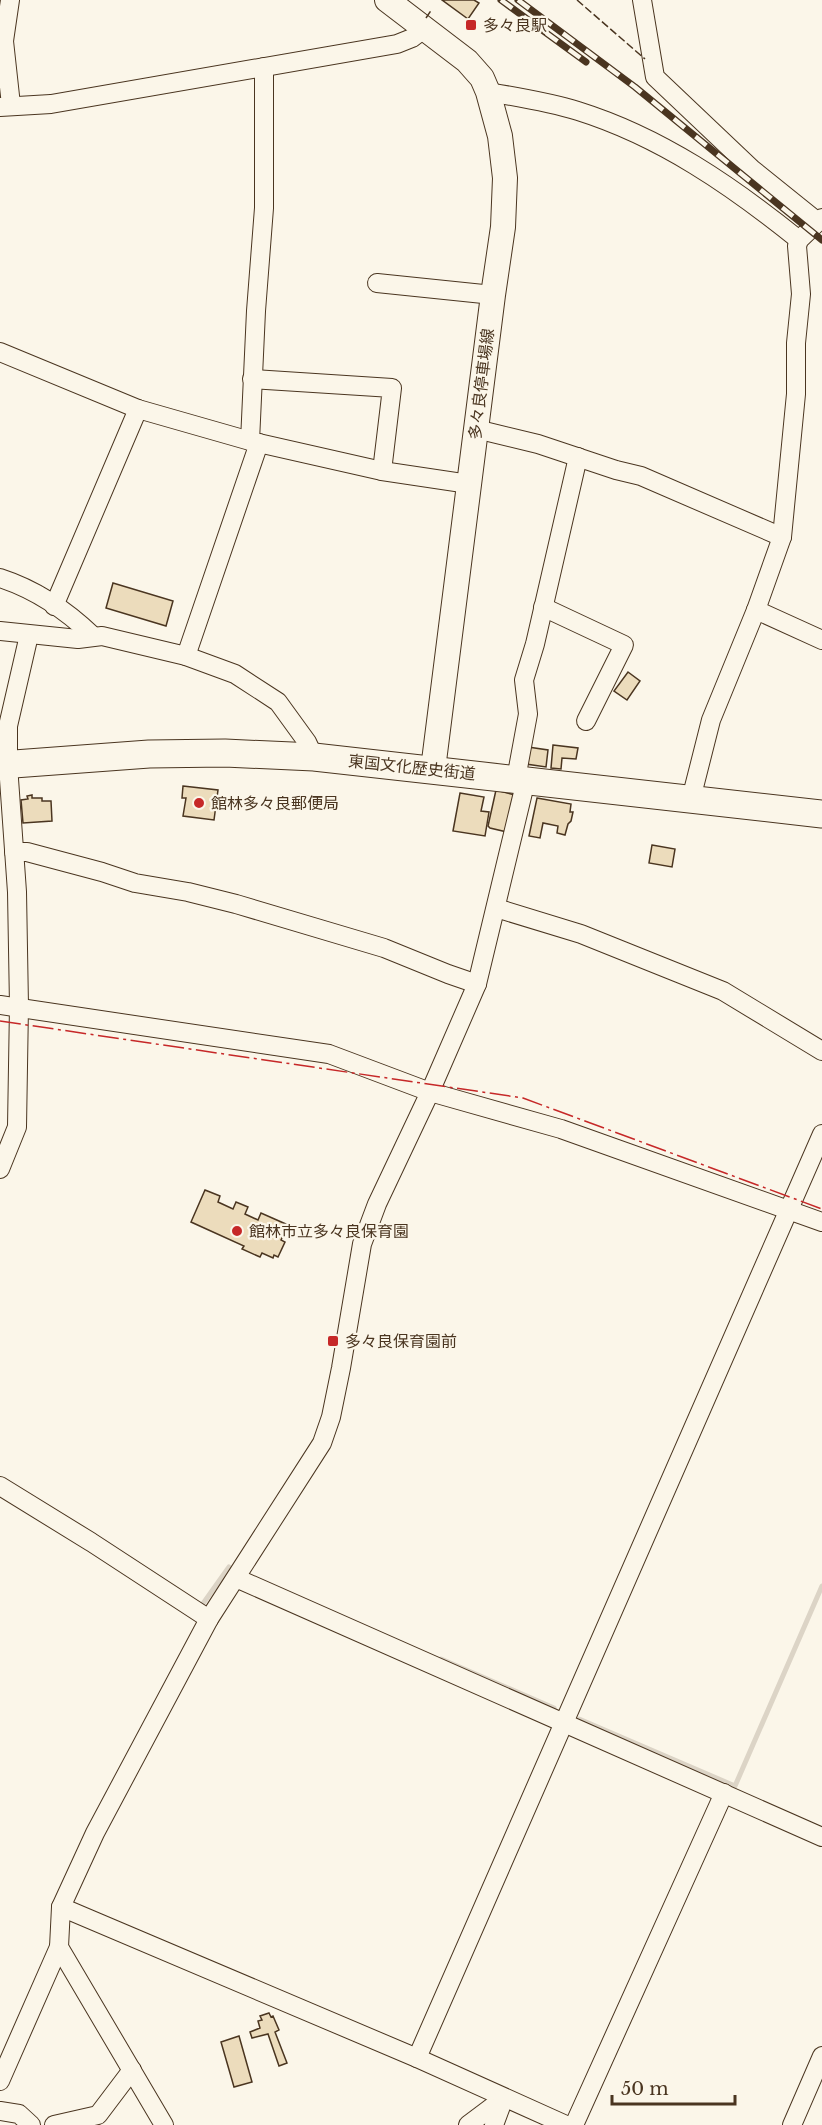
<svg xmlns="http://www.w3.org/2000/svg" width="822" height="2125" font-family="'Libre Baskerville','Noto Sans JP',serif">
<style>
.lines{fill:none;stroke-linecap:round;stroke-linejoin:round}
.stream{stroke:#dcd4c6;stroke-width:5}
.building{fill:#ecdcbc;stroke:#4a3520;stroke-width:1.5}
.minor-casing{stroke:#4a3520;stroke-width:20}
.major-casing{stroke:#4a3520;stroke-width:26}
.highway-casing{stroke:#4a3520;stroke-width:29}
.minor{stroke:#fbf6e9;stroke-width:18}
.major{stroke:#fbf6e9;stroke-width:24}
.highway{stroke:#fbf6e9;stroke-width:27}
.rail-casing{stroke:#4a3520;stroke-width:7}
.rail{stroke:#fbf6e9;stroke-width:4.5;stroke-dasharray:14;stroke-linecap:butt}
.fence{stroke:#4a3520;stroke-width:1.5;stroke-dasharray:8 3;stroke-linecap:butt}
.power{stroke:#c62828;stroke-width:1.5;stroke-dasharray:21 4.5 3 4.5;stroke-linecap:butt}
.poi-dot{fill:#c62828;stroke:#fbf6e9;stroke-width:2}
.labels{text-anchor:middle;stroke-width:4.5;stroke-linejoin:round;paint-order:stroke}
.poi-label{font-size:16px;fill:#4a3520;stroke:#fbf6e9;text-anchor:start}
.street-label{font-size:16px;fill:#4a3520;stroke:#fbf6e9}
</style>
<rect width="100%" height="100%" fill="#fbf6e9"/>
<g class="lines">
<g class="stream">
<polyline points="202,1605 229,1567"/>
<polyline points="441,1659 554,1708"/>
<polyline points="579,1719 735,1786 822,1586"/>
</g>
</g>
<g class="building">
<polygon points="442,0 474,0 479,3 468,19"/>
<polygon points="113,583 173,601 166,626 106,608"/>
<polygon points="628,672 640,681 627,700 614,691"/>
<polygon points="553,745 578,748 576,759 562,758 561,769 551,768"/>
<polygon points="528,747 548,750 546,767 526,764"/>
<polygon points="183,786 218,790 214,820 183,816 186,798 182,798"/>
<polygon points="496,790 515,795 507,832 490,828 488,826"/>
<polygon points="460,793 484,797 481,811 489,812 485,836 453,831"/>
<polygon points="32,795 32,798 42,798 42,801 51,801 52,821 23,823 21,800 28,799 27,796"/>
<polygon points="537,798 571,804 570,812 573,812 571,821 568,824 565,835 557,833 558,826 543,823 540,838 529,836"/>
<polygon points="652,845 675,849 672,867 649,863"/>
<polygon points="205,1190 220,1196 218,1202 233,1209 236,1202 248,1207 245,1214 258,1220 261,1213 288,1225 281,1240 285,1242 278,1257 274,1255 273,1258 262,1253 260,1257 242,1249 244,1246 191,1222"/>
<polygon points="269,2013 271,2017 273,2016 279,2030 275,2032 287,2063 279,2066 268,2034 252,2038 250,2032 260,2028 258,2021 262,2020 260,2016"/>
<polygon points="239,2036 252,2082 234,2087 221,2042"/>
</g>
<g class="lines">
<defs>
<g id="minor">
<polyline points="10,0 4,41 11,105"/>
<polyline points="642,0 655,77 752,169 818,222"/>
<path d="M 488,92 C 518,97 549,102 578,111 C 661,137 732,186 799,240"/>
<polyline points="0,107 51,104 397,44 412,38 424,29"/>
<polyline points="377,283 493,295"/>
<polyline points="0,352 138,409 250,441 382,471 469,484"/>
<polyline points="252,379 392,388 382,471"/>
<polyline points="476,429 538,444 616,470 641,476 782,537"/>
<polyline points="250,441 256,311 264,208 264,67"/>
<path d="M 0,578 C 34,589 67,611 93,636"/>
<polyline points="54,606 138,409"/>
<polyline points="543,607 624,645 586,721"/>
<polyline points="756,610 822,640"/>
<polyline points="0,631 78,639 102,636 186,656 235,674 278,702 307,742 314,757"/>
<polyline points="186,656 259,443"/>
<polyline points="516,779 528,714 524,680 535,644 578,457"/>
<polyline points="691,799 711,720 756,610 782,537 796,394 796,343 801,294 797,246 799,240 822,218"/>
<polyline points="14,852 27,852 102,872 135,883 188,892 236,904 384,948 448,974 477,984"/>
<polyline points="496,908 581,934 723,991 822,1051"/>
<polyline points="0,1005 329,1054 430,1092 561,1129 822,1222"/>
<polyline points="0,1169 17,1127 19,1006 17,892 8,765 8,726 29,635"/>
<polyline points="0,1486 91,1542 209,1619"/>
<polyline points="236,1578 822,1837"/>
<polyline points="61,1907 417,2058 566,2125"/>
<polyline points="417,2058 822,1134"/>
<polyline points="0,2081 59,1947"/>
<polyline points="0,2111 19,2114 31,2125"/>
<polyline points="54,2125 98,2115 132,2070"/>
<polyline points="164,2125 59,1947 61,1907 95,1833 209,1619 322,1443 331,1417 341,1368 362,1244 377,1204 430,1092 477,984 526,780"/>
<polyline points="468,2125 504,2098"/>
<polyline points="494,2125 504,2098"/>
<polyline points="574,2125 724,1793"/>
<polyline points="792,2125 822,2056"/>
</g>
<polyline id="major" points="387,0 467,61 482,78 488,92 500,136 505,178 503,227 493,295 433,769"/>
<polyline id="highway" points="0,765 149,754 225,753 314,757 822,814"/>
</defs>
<use href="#minor" class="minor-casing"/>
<use href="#major" class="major-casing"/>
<use href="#highway" class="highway-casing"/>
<use href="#minor" class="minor"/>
<use href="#major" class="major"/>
<use href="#highway" class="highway"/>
<defs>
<g id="rail">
<polyline points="501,0 586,62"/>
<polyline points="518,0 635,87 822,240"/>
</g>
</defs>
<use href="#rail" class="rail-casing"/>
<use href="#rail" class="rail"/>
<g class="fence">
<polyline points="577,0 645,59"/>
<polyline points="426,18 432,9"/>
</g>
<polyline class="power" points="0,1021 523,1098 822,1209"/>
</g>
<g class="poi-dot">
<rect x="465" y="19" width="12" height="12" rx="3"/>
<circle cx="199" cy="803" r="6"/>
<circle cx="237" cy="1231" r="6"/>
<rect x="327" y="1335" width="12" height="12" rx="3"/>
</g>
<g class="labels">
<g class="poi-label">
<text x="483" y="31">多々良駅</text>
<text x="211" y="809">館林多々良郵便局</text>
<text x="249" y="1237">館林市立多々良保育園</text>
<text x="345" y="1347">多々良保育園前</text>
</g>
<g class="street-label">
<text transform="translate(481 384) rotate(-83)" y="6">多々良停車場線</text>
<text transform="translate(412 767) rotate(6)" y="6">東国文化歴史街道</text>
</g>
</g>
<path d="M612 2095v9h123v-9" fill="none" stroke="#4a3520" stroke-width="3"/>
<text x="621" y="2095" font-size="18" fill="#4a3520" stroke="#fbf6e9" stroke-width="4.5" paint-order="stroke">50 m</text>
</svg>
